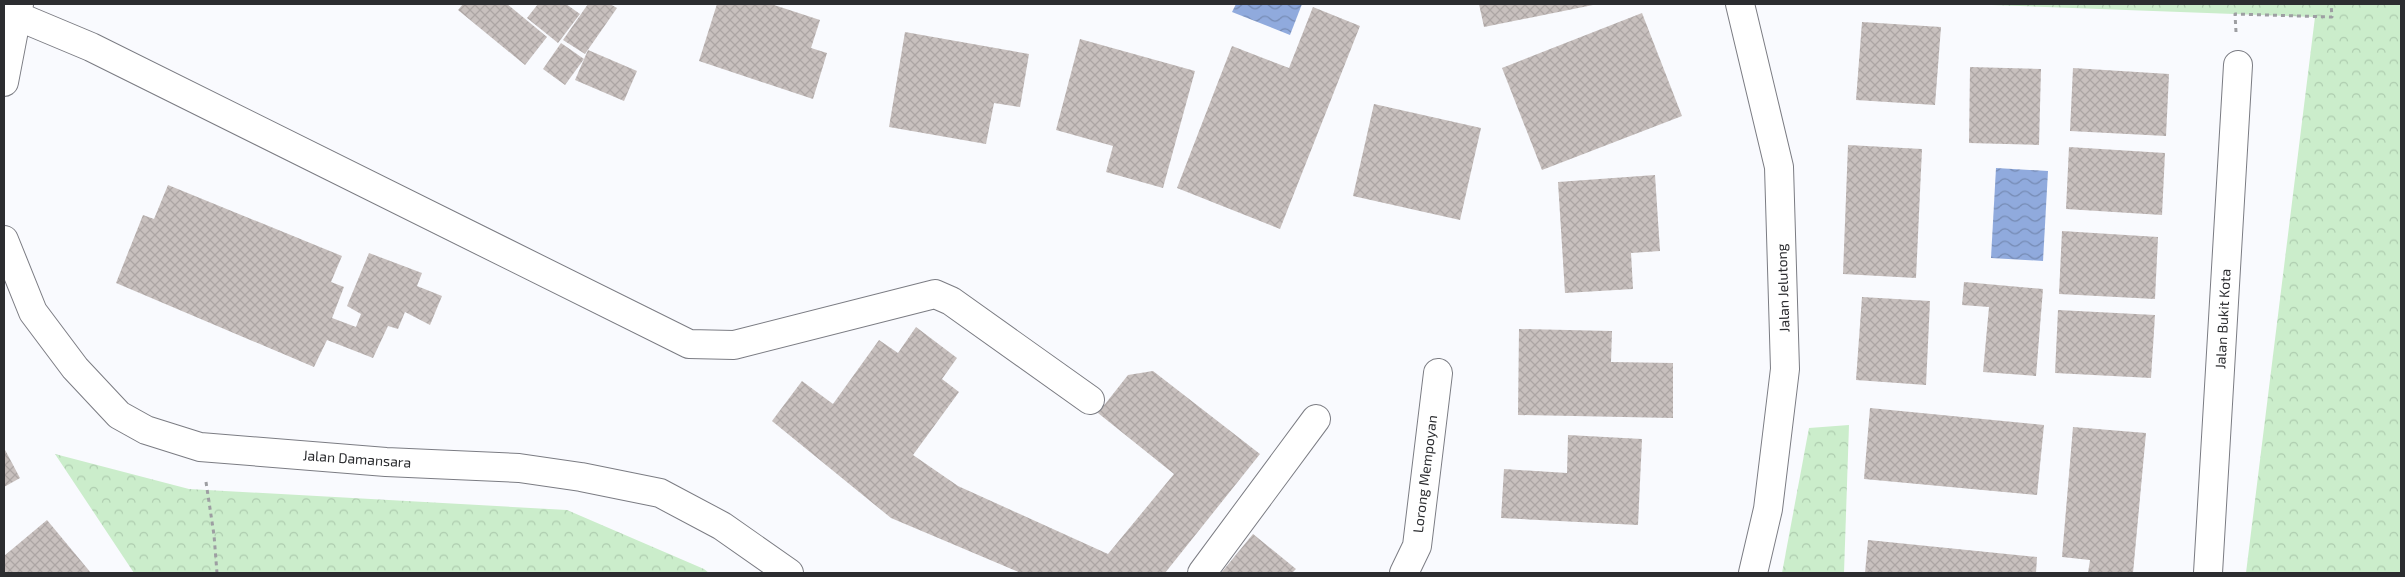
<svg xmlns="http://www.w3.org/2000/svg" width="2405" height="577" font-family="'Exo 2',sans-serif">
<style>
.forest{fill:url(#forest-crowns)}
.water{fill:url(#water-waves)}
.building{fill:url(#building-cross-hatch)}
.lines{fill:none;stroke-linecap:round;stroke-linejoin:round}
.minor-casing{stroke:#7b7c83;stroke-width:30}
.path{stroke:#9d9ea2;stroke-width:3;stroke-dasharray:4 4;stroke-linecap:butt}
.minor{stroke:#fff;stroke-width:28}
.labels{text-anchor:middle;stroke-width:4;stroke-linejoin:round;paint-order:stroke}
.street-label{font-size:14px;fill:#2c2d30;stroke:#fff}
</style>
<defs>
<pattern id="forest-crowns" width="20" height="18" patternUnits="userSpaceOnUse" patternTransform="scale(1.25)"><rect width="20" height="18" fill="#cbedcb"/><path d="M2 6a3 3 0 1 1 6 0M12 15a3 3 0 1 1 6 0" fill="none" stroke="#aeccaf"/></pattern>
<pattern id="water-waves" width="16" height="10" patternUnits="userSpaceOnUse" patternTransform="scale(1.25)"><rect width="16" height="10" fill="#90aadd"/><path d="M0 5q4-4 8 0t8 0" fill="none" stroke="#768bb4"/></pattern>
<pattern id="building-cross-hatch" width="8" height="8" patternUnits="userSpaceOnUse" patternTransform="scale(1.25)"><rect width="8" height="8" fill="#c8c0be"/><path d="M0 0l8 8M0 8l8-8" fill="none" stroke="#aca5a4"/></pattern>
</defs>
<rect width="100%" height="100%" fill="#f9fafe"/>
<g class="forest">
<polygon points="1963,4 2401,4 2401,573 2246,573 2315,17"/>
<polygon points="1849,425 1844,573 1782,573 1809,428"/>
<polygon points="55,454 189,489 567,510 704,569 709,573 134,573"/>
</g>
<g class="water">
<polygon points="1236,4 1302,4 1290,35 1232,12"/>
<polygon points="1996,168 2048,171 2043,261 1991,258"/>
</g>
<g class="building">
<polygon points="463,4 507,4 547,37 525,65 458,10"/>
<polygon points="538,4 566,4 580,14 558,43 527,18"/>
<polygon points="588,4 610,4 617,8 585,54 563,40"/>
<polygon points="717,4 771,4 820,20 811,48 827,53 813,99 699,61"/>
<polygon points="1479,4 1593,4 1593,5 1484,27"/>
<polygon points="1313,7 1360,26 1280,229 1177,188 1232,46 1289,68"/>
<polygon points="1642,13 1682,116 1542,170 1502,68"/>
<polygon points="1862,22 1941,27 1935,105 1856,100"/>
<polygon points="905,32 1029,54 1020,107 994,103 986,144 889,127"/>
<polygon points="1080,39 1195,71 1163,188 1106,172 1113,146 1056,130"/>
<polygon points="561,43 584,59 565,85 543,69"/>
<polygon points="588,50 637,71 624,101 575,80"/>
<polygon points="1970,67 2041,69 2039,145 1969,143"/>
<polygon points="2073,68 2169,74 2166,136 2070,131"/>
<polygon points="1374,104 1481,128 1460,220 1353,196"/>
<polygon points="1848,145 1922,149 1916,278 1843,274"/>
<polygon points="2069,147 2165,153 2162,215 2066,209"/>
<polygon points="1655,175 1660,251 1631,253 1633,289 1565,293 1558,182"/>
<polygon points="168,185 342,256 331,282 344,287 332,318 356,327 361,314 347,306 369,253 422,273 417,286 442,296 430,325 405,312 398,329 388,326 373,358 327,340 314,367 116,283 143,215 154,219"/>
<polygon points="2062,231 2158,237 2155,299 2059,294"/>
<polygon points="1964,282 2043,289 2036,376 1983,372 1989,307 1962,305"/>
<polygon points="1862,297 1930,301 1926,385 1856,380"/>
<polygon points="2058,310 2155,315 2151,378 2055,373"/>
<polygon points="916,327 957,358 942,379 959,392 913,455 958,486 1108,554 1174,474 1098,413 1128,375 1153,371 1260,454 1165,573 1021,573 891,518 772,421 802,381 833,404 879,340 898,353"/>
<polygon points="1519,329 1612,331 1611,362 1673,363 1673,418 1518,415"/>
<polygon points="1870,408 2044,425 2037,495 1864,479"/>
<polygon points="2073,427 2146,433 2133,573 2088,573 2090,560 2062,557"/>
<polygon points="1568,435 1642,439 1638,525 1501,518 1504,469 1567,473"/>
<polygon points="4,448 20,478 4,487"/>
<polygon points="47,520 91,573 4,573 4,556"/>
<polygon points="1253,534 1296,569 1292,573 1221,573"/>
<polygon points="1868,540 2037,557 2036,573 1865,573"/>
</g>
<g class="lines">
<defs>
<g id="minor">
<polyline points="1740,4 1779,167 1785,369 1768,509 1753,573"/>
<polyline points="17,16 91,47 689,344 734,345 935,294 951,301 1090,400"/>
<polyline points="4,82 19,4"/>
<polyline points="4,240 33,312 75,368 119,415 146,430 200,447 386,462 519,468 581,477 660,493 722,526 789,573"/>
<polyline points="1202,573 1316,419"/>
<polyline points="1404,573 1417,546 1438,373"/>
<polyline points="2208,573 2238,65"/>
</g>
</defs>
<use href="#minor" class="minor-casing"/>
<g class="path">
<polyline points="2236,32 2235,14 2332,17 2331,4"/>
<polyline points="206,482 214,535 217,573"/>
</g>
<use href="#minor" class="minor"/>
</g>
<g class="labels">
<g class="street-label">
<text transform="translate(1783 288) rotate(-92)" y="5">Jalan Jelutong</text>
<text transform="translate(2223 319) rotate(-87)" y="5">Jalan Bukit Kota</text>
<text transform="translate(357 459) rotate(4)" y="5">Jalan Damansara</text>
<text transform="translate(1425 474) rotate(-83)" y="5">Lorong Mempoyan</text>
</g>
</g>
<rect width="2405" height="577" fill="none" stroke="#2c2d30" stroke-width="10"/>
</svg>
